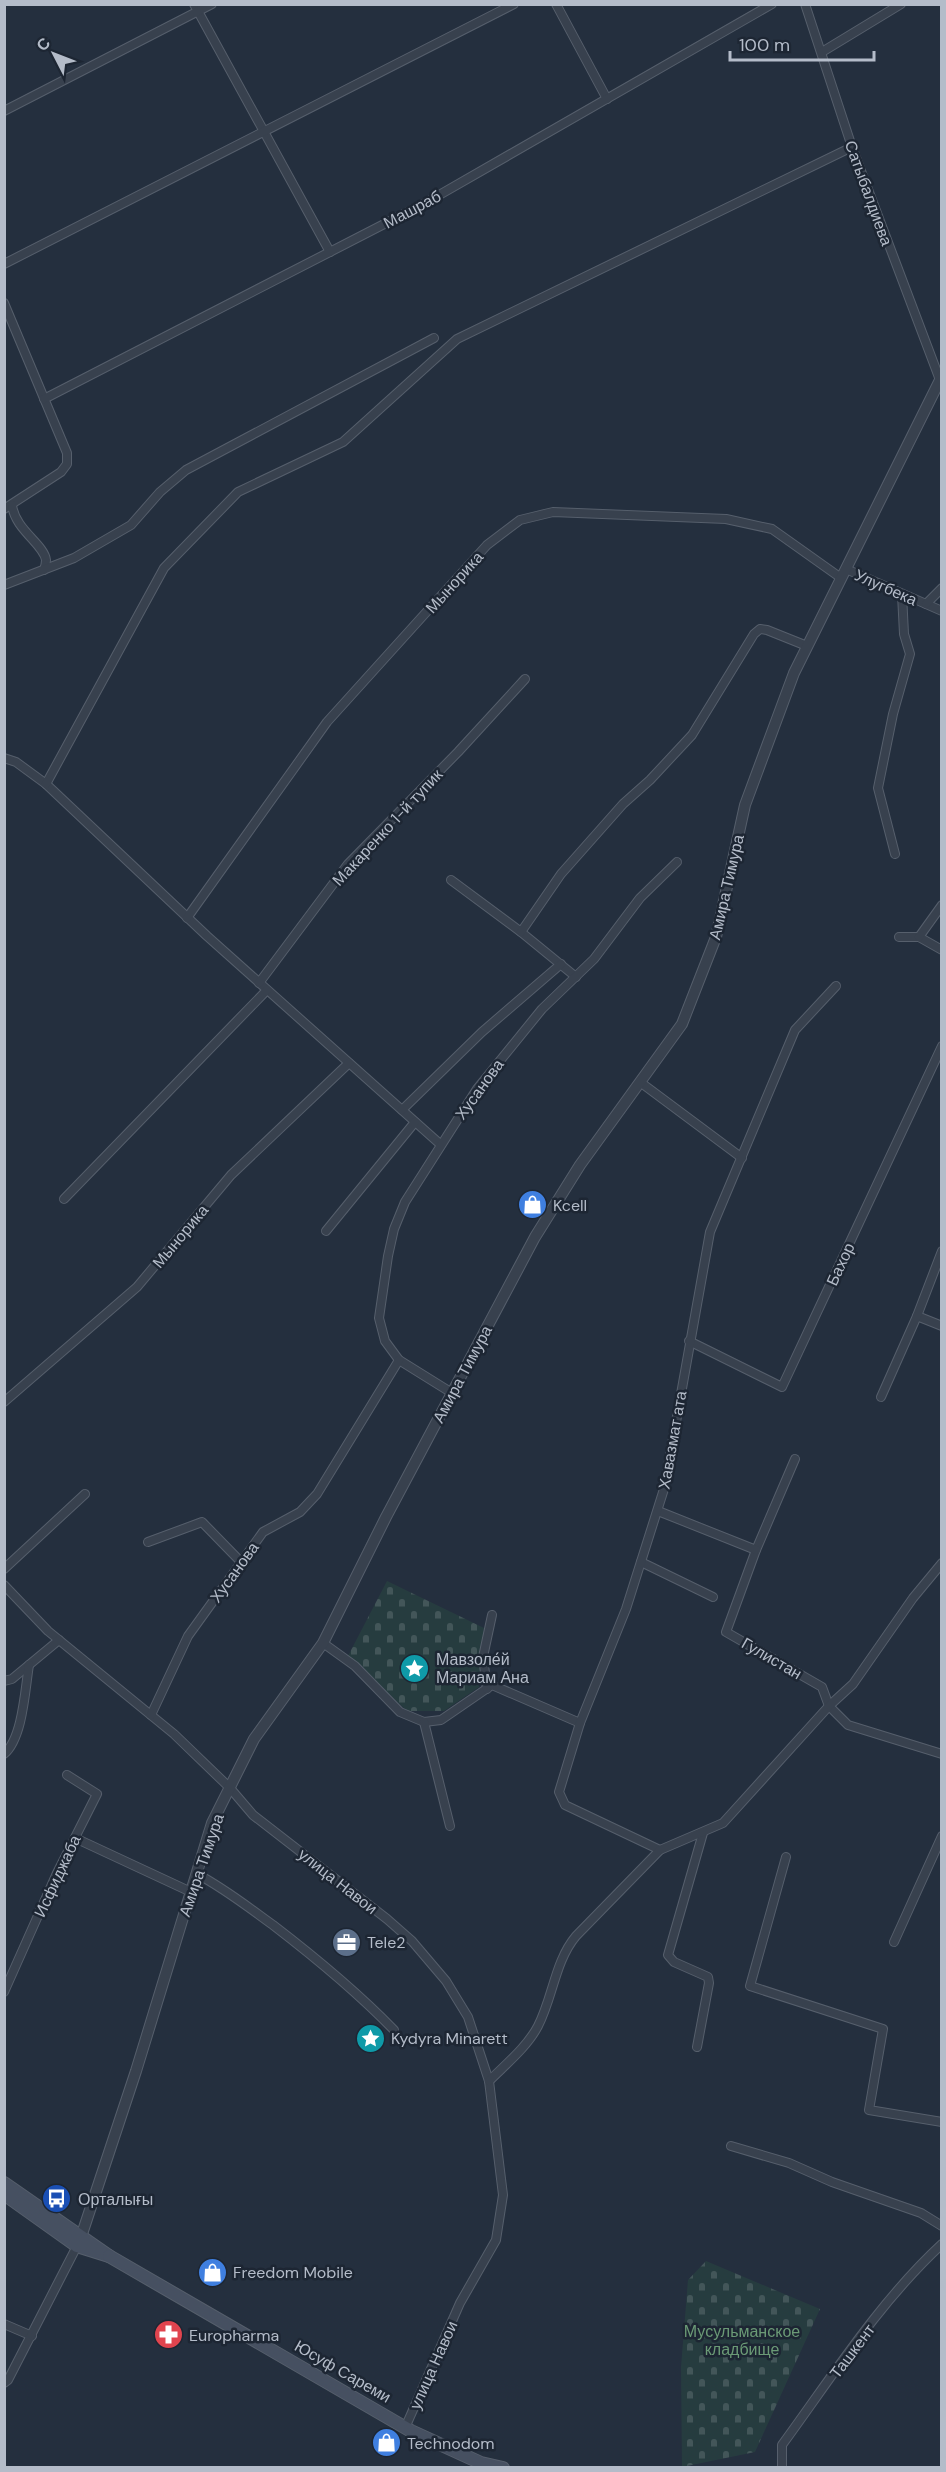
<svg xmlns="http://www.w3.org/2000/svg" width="946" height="2472" font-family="'DM Sans',sans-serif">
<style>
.cemetery{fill:url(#cemetery-stones)}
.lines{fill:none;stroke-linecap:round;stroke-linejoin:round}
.minor-casing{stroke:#565f6c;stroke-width:10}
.tertiary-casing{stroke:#565f6c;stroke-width:12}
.secondary-casing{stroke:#565f6c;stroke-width:14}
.minor{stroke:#38414e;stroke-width:8}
.tertiary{stroke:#38414e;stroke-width:10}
.secondary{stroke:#465061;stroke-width:12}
.labels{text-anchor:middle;stroke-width:5;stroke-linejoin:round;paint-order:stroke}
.street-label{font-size:16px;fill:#b4bcc9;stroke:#1d2633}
.poi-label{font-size:16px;fill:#b4bcc9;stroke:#1d2633;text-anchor:start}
.park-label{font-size:16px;fill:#6b9a76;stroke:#1d2633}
</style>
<defs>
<pattern id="cemetery-stones" width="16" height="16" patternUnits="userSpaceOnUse" patternTransform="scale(1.5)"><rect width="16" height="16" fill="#263c3f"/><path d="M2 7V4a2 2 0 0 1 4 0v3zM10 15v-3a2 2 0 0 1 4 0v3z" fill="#435659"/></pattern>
</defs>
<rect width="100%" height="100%" fill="#242f3e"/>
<g class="cemetery">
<polygon points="387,1581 484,1628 479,1687 444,1711 407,1711 348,1656"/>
<polygon points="706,2261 820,2309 755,2452 682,2467 681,2367 688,2280"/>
</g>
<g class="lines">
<defs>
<g id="minor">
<polyline points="194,4 330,252"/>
<polyline points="556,4 607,99"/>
<polyline points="805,4 852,147 940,380"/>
<polyline points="822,52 901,4"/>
<polyline points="4,111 212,4"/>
<polyline points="4,264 514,4"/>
<polyline points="4,303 67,453 67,464 61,472 4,509"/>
<polyline points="44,399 427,202 772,4"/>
<path d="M 12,505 C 15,530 44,544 46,560 C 46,564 45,567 44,570"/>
<polyline points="846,569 942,611"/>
<polyline points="4,585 74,558 131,525 160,492 186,470 434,338"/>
<polyline points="926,604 942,588"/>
<polyline points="4,758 16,762 46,784 207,936 440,1144"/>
<polyline points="46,784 164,568 238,492 343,442 457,339 852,147"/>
<polyline points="895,854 878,788 893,714 910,654 904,634 902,594"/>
<polyline points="451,880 521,932 576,977"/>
<polyline points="187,918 327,722 487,545 520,520 553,512 726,519 772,529 841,578"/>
<polyline points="521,932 561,874 623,804 650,780 692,735 754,634 760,629 767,630 807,646"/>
<polyline points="899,937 919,937 942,950"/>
<polyline points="919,937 942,905"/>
<polyline points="259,983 348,864 458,752 525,679"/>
<polyline points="640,1082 742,1158"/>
<polyline points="402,1110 482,1032 561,964"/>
<polyline points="64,1199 267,990"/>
<polyline points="326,1231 415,1122"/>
<polyline points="917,1316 942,1326"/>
<polyline points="689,1341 782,1387 942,1046"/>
<polyline points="452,1393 399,1360 385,1341 379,1318 388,1256 394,1229 405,1202 477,1089 542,1009 594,959 640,898 677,862"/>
<polyline points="881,1397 917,1316 942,1251"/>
<polyline points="4,1402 137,1287 231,1175 349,1063"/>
<polyline points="795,1459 756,1550 726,1632 822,1687 829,1706 848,1725 942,1754"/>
<polyline points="658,1511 756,1550"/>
<polyline points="148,1542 202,1522 241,1562"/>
<polyline points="641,1562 713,1597"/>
<polyline points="4,1569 85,1494"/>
<polyline points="4,1585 48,1631 174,1734 230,1788 253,1815 387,1919 412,1941 446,1981 468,2017 489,2081 503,2195 496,2240 460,2303 405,2428"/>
<polyline points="323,1643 355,1666 400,1712 424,1722 441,1720 492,1685 580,1723"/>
<polyline points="4,1681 12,1679 59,1640"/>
<polyline points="487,1689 483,1657 492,1615"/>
<polyline points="151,1715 188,1636 263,1532 300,1512 317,1494 399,1360"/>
<polyline points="424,1722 450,1826"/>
<path d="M 4,1754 C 23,1738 25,1689 29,1665"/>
<polyline points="75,1838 191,1892"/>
<polyline points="660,1850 565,1805 559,1792 580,1723 626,1609 664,1489 710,1232 795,1030 836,986"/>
<polyline points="786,1857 750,1986 883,2029 869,2110 942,2122"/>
<path d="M 197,1874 C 224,1888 248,1907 273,1925 C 316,1958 357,1992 394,2030"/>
<polyline points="894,1942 942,1836"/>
<polyline points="4,1992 57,1873 97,1794 67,1775"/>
<polyline points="697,2047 709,1983 708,1977 674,1962 668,1955 703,1833"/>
<path d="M 489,2081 C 506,2064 527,2047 538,2026 C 553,1997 555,1961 576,1936 L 660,1850 L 723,1823 L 829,1706 L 853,1684 L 913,1598 L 942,1563"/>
<polyline points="731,2146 789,2163 832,2182 921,2213 942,2226"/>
<polyline points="4,2324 32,2336"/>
<polyline points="4,2383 8,2380 77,2246"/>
<path d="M 782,2468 L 782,2445 C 831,2378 880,2301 942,2244"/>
</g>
<polyline id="tertiary" points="79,2243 136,2071 212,1823 254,1739 323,1643 386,1517 535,1237 580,1165 682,1024 716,937 745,805 794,673 942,376"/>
<g id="secondary">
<polyline points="4,2183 109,2256 77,2246 4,2194"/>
<polyline points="109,2256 411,2431 481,2463 503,2468"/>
</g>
</defs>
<use href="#minor" class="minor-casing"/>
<use href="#tertiary" class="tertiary-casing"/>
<use href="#secondary" class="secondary-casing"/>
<use href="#minor" class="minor"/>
<use href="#tertiary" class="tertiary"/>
<use href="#secondary" class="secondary"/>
</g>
<defs>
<symbol id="shop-disc" viewBox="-11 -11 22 22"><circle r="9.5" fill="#3f7fe0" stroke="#1d2633"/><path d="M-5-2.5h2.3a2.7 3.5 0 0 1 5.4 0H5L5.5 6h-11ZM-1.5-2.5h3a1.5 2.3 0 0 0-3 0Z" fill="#fff"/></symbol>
<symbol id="sight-disc" viewBox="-11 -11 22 22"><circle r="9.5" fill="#0f9aa8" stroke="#1d2633"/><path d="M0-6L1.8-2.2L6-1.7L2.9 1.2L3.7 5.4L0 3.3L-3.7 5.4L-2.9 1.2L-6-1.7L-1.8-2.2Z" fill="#fff"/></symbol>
<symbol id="office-disc" viewBox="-11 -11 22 22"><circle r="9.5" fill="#5c6f8a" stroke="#1d2633"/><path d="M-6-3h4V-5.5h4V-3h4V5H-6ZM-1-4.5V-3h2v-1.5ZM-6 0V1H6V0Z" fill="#fff"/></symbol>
<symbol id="bus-disc" viewBox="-11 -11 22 22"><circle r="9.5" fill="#1a4fb4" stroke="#1d2633"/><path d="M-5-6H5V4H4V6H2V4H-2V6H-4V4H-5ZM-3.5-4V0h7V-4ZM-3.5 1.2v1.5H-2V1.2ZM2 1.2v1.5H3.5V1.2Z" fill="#fff"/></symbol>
<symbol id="pharmacy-disc" viewBox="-11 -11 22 22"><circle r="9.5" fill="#e0444e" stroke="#1d2633"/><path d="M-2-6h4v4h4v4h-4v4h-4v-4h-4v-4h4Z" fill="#fff"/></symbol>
</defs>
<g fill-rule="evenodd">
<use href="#shop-disc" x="516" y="1188" width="33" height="33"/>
<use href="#sight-disc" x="398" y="1652" width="33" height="33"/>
<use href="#office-disc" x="330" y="1926" width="33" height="33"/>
<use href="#sight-disc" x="354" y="2022" width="33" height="33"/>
<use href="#bus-disc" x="40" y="2182" width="33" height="33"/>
<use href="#shop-disc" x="196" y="2256" width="33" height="33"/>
<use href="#pharmacy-disc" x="152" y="2318" width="33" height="33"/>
<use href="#shop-disc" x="370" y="2426" width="33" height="33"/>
</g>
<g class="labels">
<g class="street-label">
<text transform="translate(869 193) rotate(70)" y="6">Сатыбалдиева</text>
<text transform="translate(412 209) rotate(-28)" y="6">Машраб</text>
<text transform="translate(454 582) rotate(-48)" y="6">Мынорика</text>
<text transform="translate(886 587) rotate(24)" y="6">Улугбека</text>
<text transform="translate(387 827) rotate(-47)" y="6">Макаренко 1-й тупик</text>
<text transform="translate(726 887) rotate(-77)" y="6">Амира Тимура</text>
<text transform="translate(479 1089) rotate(-54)" y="6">Хусанова</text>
<text transform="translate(180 1236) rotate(-50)" y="6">Мынорика</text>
<text transform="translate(840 1264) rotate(-65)" y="6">Бахор</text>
<text transform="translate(462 1374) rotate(-62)" y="6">Амира Тимура</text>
<text transform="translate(672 1440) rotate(-80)" y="6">Хавазмат ата</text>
<text transform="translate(234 1572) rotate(-54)" y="6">Хусанова</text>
<text transform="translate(772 1658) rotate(30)" y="6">Гулистан</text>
<text transform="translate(201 1865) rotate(-71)" y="6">Амира Тимура</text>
<text transform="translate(57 1876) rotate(-65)" y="6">Исфиджаба</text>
<text transform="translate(338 1881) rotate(38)" y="6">улица Навои</text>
<text transform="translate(852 2351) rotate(-53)" y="6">Ташкент</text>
<text transform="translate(433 2365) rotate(-66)" y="6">улица Навои</text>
<text transform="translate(343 2371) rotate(30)" y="6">Юсуф Сареми</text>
</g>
<g class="poi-label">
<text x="553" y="1211">Kcell</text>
<text x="436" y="1665">Мавзоле́й<tspan x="436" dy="18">Мариам Ана</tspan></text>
<text x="367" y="1948">Tele2</text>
<text x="391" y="2044">Kydyra Minarett</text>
<text x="78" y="2205">Орталығы</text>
<text x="233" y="2278">Freedom Mobile</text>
<text x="189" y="2341">Europharma</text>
<text x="407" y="2449">Technodom</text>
</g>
<g class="park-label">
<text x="742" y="2337">Мусульманское<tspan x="742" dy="18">кладбище</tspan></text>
</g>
</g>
<rect width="946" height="2472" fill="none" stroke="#b4bcc9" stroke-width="12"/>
<g transform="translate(54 54) rotate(312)" stroke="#1d2633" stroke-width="4.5" paint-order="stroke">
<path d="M0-4.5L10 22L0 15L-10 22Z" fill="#b4bcc9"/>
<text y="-9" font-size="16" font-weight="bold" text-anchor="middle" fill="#b4bcc9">С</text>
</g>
<path d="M730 51v9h144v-9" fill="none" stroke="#b4bcc9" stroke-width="3"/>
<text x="739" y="51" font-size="18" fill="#b4bcc9" stroke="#1d2633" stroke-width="4.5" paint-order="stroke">100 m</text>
</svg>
